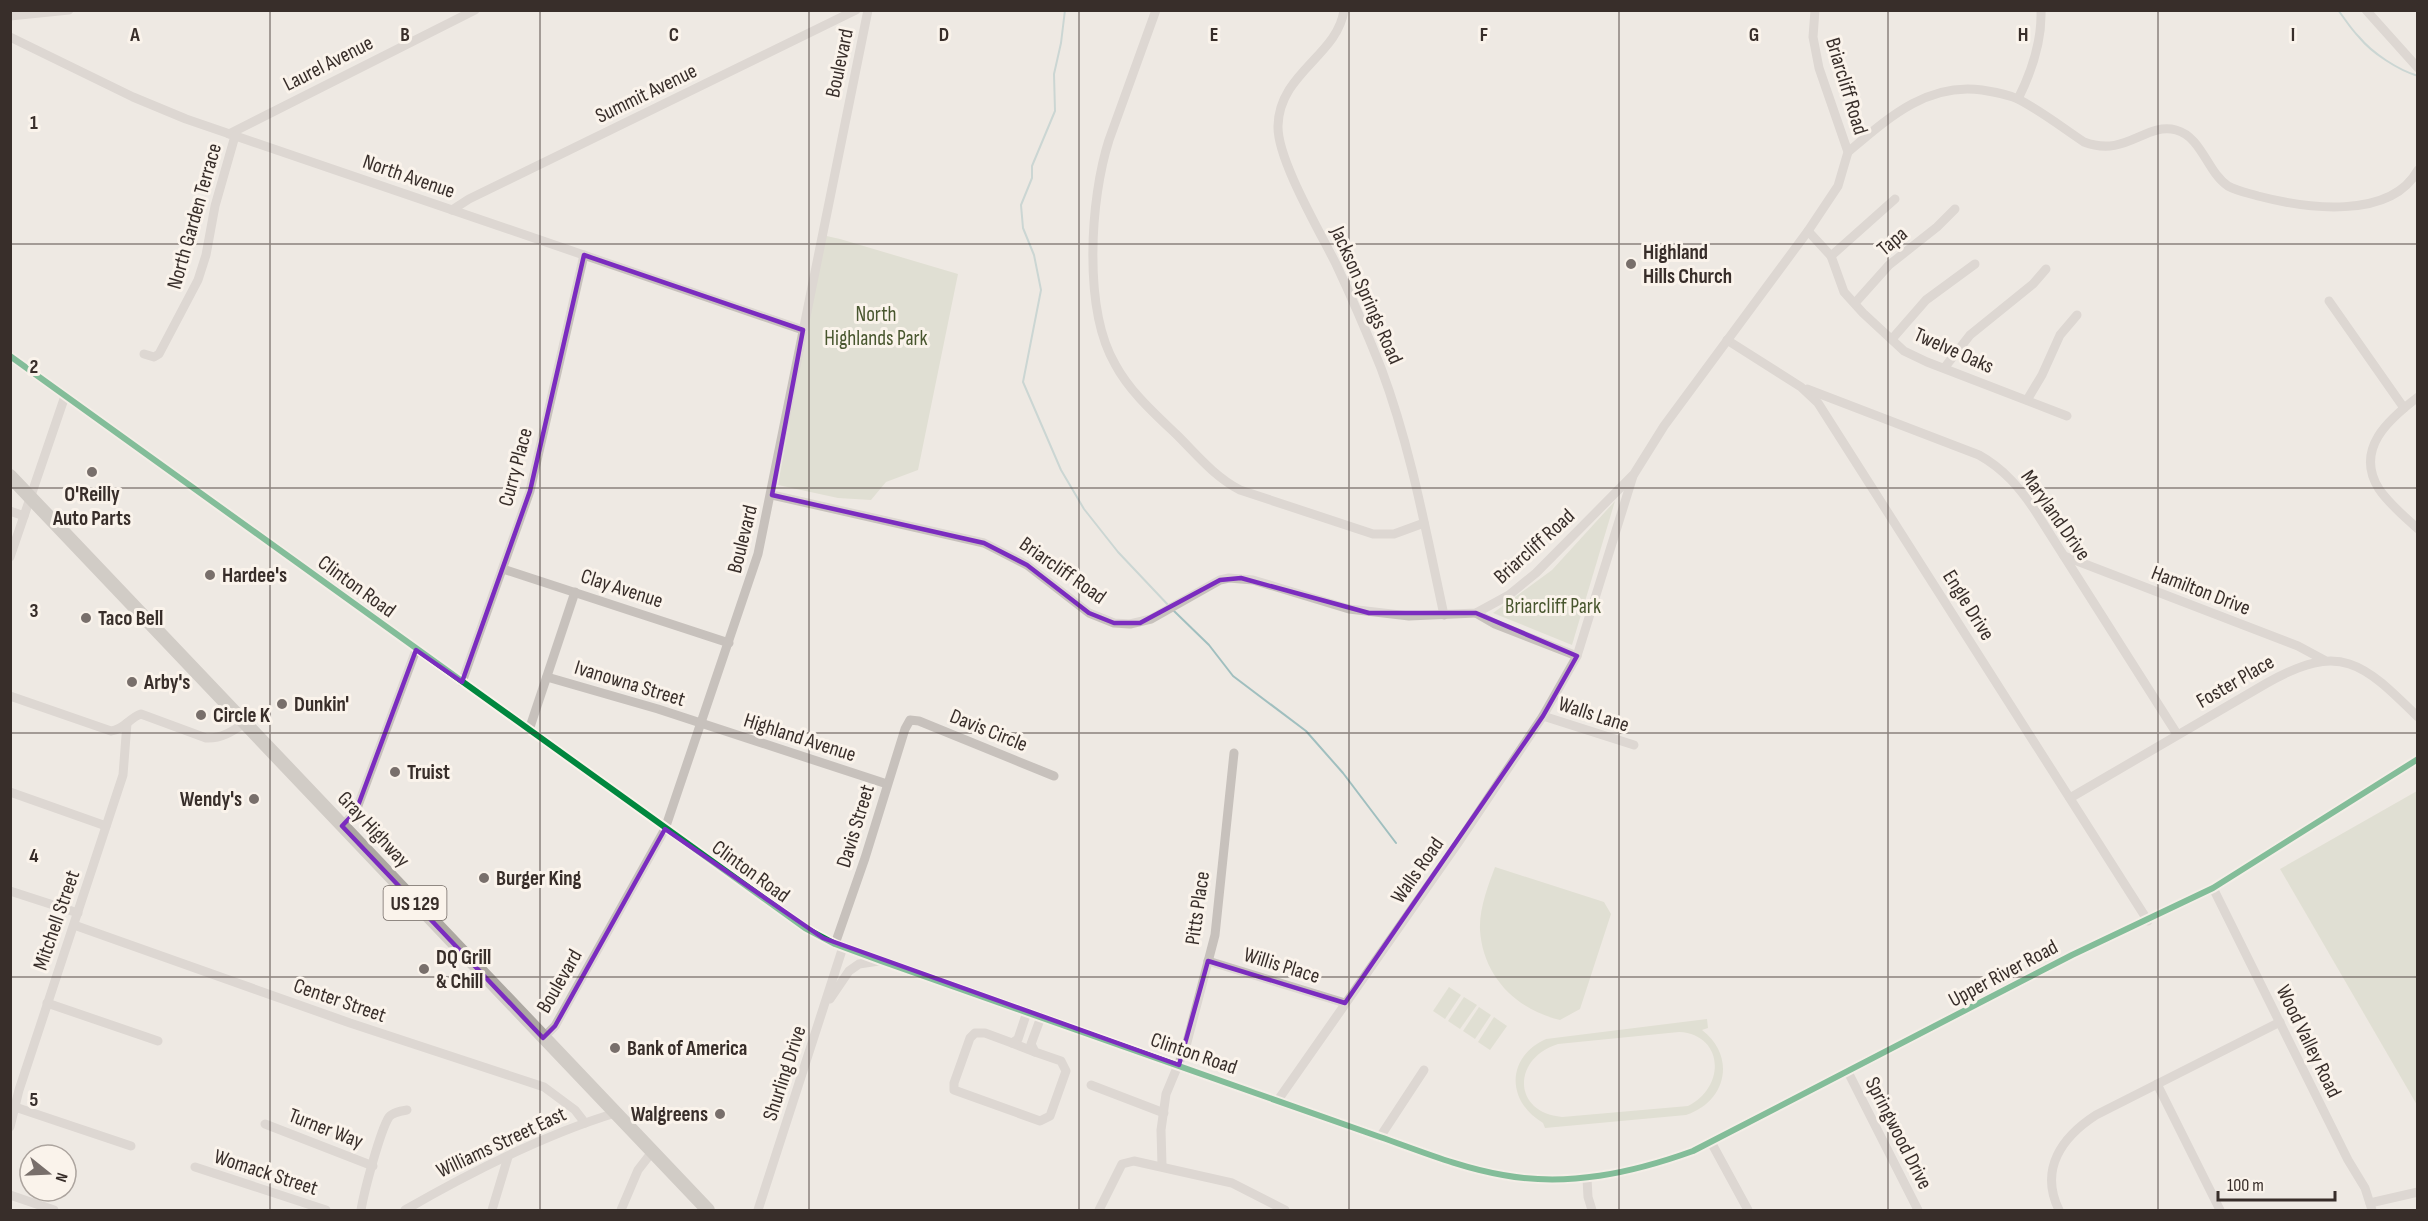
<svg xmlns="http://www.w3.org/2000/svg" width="2428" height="1221" font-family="'Sofia Sans Condensed',sans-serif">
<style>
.green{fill:#cfd3be;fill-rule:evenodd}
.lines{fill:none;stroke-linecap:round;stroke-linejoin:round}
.stream{stroke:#a0bfbf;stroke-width:2}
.minor{stroke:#c7c1bc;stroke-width:9}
.highway{stroke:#ada8a2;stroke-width:14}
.cycleway-casing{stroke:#faf3eb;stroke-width:10}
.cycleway{stroke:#00873e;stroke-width:6}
.marked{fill:none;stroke:#7b2cbf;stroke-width:4.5;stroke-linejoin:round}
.grid{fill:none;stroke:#382e2a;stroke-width:1.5;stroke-opacity:0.55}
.poi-dot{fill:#786f6b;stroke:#faf3eb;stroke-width:2}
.labels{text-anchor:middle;stroke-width:6;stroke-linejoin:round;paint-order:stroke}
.shield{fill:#faf3eb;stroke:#726964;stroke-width:1.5}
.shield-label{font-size:20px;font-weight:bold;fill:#382e2a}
.street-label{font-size:21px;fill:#382e2a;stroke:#faf3eb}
.poi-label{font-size:21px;font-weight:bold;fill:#382e2a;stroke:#faf3eb;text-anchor:start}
.park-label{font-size:21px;fill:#48562e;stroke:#faf3eb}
.grid-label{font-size:20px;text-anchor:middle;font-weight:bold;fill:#382e2a;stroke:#faf3eb;stroke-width:6;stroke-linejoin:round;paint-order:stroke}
</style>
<rect width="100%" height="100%" fill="#eee9e3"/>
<g class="green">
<polygon points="822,235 840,239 958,274 918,470 886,482 871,500 838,498 778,485"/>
<polygon points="1615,501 1572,645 1493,613 1552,570"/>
<polygon points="2417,791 2417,1105 2280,869"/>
<path d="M 1495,867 L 1604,902 L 1611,914 L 1580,1009 L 1560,1020 C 1517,1010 1483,977 1480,930 C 1479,909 1488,886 1495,867 Z"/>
<polygon points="1449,987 1461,995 1445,1019 1433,1011"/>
<polygon points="1464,997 1477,1005 1460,1029 1448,1021"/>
<polygon points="1479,1007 1491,1015 1475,1039 1463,1031"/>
<polygon points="1494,1017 1507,1026 1490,1050 1478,1042"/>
<path d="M 1707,1019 L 1708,1028 L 1702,1030 C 1737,1057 1726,1102 1686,1115 L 1545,1128 L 1543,1123 C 1506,1101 1506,1057 1546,1039 ZM 1679,1032 C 1723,1034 1727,1086 1688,1106 L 1562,1117 C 1513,1113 1511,1059 1558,1044 Z"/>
</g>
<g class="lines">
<g class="stream">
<polyline points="1065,10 1061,43 1054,74 1055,111 1032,166 1032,178 1021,205 1023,228 1034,255 1041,290 1023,382 1061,470 1084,509 1118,552 1170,607"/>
<path d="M 2338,10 C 2345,19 2351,29 2359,37 C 2372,53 2398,70 2418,76"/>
<polyline points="1174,611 1209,645 1233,676 1306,731 1343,773 1396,843"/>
</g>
<g class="minor">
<path d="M 1156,10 L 1109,140 C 1090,199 1083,309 1115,364 C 1130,392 1155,414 1178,436 C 1198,456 1214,476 1240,490 L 1373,534 L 1394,534 L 1424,523"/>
<path d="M 1344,10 C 1338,55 1279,73 1278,126 C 1277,159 1320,232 1336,264 C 1352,298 1367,333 1381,368 C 1411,448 1426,532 1444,615"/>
<polyline points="2366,10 2418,68"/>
<polyline points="10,16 69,10"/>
<polyline points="10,37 133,97 186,119 803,330"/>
<path d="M 2018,99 C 2031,73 2042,40 2041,10"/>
<polyline points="229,134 475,10"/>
<path d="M 1848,152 C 1887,119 1927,82 1982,90 C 1995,92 2007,94 2018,99 C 2041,111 2063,128 2084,142 C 2126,158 2145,122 2176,130 C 2202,137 2207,172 2228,186 C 2237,191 2248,193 2258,196 C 2304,208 2390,221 2418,170"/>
<polyline points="452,210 469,199 856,10"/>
<polyline points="1808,231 1831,256 1844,292 1863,313 1904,351 1927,362 2067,416"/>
<polyline points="1831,256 1895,199"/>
<polyline points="2329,301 2404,408"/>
<polyline points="1855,303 1889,265 1937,227 1955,209"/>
<polyline points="1892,339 1926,300 1975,264"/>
<polyline points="1727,340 1801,387 1818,403 2148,921"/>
<polyline points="144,354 154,357 159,354 198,280 206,255 215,206 235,136"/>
<path d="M 10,356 L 805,928 L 835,944 L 881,961 L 1380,1137 C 1420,1151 1461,1168 1503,1175 C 1568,1187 1632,1173 1693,1151 L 2072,955 L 2213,888 L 2418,759"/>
<polyline points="1945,367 1970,335 2033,284 2046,269"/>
<path d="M 1807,389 L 1979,455 C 2004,469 2020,488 2036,512 L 2177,734"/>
<path d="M 2418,397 C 2389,419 2354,449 2379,489 C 2389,504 2405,517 2418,529"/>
<polyline points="2027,400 2042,375 2060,335 2077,315"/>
<polyline points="772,495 984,543 1027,565 1089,613 1114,623 1130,624 1151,619 1220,580 1229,578 1253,580 1349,609 1409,616 1476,613 1509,595 1536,573 1634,474 1664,426 1808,231 1838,186 1848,152 1819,68 1813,37 1815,10"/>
<polyline points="10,511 24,516"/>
<polyline points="2064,556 2298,646 2324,660"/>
<polyline points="10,557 65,396"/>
<polyline points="503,569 729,643"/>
<polyline points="1476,613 1495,624 1577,656"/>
<polyline points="547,677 658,709 887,784"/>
<polyline points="462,682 530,491 584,255"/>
<path d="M 10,696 L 111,731 C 124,730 129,718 141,714 L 206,738 C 221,739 233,731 245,723"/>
<polyline points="1543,716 1634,745"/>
<polyline points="529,730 575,592"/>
<polyline points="10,792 106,826"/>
<path d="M 2070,798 L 2267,683 C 2341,641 2363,663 2418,717"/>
<polyline points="342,826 356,811 416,650"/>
<polyline points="2213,888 2348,1160 2365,1188 2372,1210"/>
<polyline points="10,891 78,913"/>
<polyline points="74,925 350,1023 544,1087 575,1110 585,1123"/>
<polyline points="835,944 865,858 905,729 910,720 919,721 1054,776"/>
<polyline points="1208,961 1345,1003"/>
<polyline points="830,999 849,971 859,964 879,961"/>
<polyline points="47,1003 158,1041"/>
<polyline points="1027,1012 1018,1039 1012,1043 985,1033 975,1033 970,1038 954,1083 954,1090 1040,1121 1050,1116 1066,1071 1061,1061 1035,1052 1031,1044 1041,1017"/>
<polyline points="543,1038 555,1026 665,829 758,554 868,10"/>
<polyline points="1012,1043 1035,1052"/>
<polyline points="1848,1072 1918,1210"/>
<polyline points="2157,1084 2220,1210"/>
<polyline points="1091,1085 1164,1113"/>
<polyline points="1278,1100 1458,843 1543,716 1577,656 1633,476"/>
<polyline points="15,1107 131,1146"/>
<polyline points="265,1124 373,1166"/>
<polyline points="10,1127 19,1090 123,775 127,723"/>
<polyline points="1380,1137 1424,1070"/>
<polyline points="1711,1142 1748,1210"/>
<polyline points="1162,1165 1161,1130 1166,1094 1186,1046 1215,935 1234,753"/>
<polyline points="195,1167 326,1210"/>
<polyline points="1587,1179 1588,1197 1592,1210"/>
<polyline points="10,1195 54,1210"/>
<polyline points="2370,1203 2418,1192"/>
<path d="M 361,1210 C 364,1192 380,1131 389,1117 C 393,1112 401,1111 407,1110"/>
<path d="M 405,1210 C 469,1173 544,1135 615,1113"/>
<polyline points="492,1210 508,1157"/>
<polyline points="621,1210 638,1170 652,1152"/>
<polyline points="758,1210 843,947"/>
<polyline points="1099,1210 1122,1164 1134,1161 1232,1183 1285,1210"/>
<path d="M 2059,1210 C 2039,1169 2062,1137 2096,1115 L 2280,1022"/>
</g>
<polyline class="highway" points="10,476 708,1210"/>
<defs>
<path id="cycleway" d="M 10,356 L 805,928 L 835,944 L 881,961 L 1380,1137 C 1420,1151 1461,1168 1503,1175 C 1568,1187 1632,1173 1693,1151 L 2072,955 L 2213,888 L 2418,759"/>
</defs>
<use href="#cycleway" class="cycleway-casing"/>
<use href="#cycleway" class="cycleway"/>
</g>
<path d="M0 0H2428V1221H0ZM 584,255 L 803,330 L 772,495 L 984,543 L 1027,565 L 1089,613 L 1114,623 L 1140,623 L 1220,580 L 1241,578 L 1369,613 L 1476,613 L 1577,656 L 1543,716 L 1345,1003 L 1208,961 L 1179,1065 L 823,938 L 665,829 L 555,1026 L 543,1038 L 342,826 L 356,811 L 416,650 L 462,682 L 530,491 Z" fill="#eee9e3" fill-opacity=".55" fill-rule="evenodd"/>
<path class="marked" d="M 584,255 L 803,330 L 772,495 L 984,543 L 1027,565 L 1089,613 L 1114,623 L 1140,623 L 1220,580 L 1241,578 L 1369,613 L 1476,613 L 1577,656 L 1543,716 L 1345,1003 L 1208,961 L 1179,1065 L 823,938 L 665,829 L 555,1026 L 543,1038 L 342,826 L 356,811 L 416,650 L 462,682 L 530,491 Z"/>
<path class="grid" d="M 270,10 L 270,1210M 540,10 L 540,1210M 809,10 L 809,1210M 1079,10 L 1079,1210M 1349,10 L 1349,1210M 1619,10 L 1619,1210M 1888,10 L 1888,1210M 2158,10 L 2158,1210M 10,244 L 2418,244M 10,488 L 2418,488M 10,733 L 2418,733M 10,977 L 2418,977"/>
<g class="poi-dot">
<circle cx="1631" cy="264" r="6"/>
<circle cx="92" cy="472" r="6"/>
<circle cx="210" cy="575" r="6"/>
<circle cx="86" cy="618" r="6"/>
<circle cx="132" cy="682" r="6"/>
<circle cx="282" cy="704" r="6"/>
<circle cx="201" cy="715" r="6"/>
<circle cx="395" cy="772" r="6"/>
<circle cx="254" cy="799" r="6"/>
<circle cx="484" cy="878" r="6"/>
<circle cx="424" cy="969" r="6"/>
<circle cx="615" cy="1048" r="6"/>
<circle cx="720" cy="1114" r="6"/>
</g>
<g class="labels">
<rect class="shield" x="383.5" y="886" width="63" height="34" rx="4.5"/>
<g class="shield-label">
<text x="415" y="910">US 129</text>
</g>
<g class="street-label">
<text transform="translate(328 63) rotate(-27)" y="7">Laurel Avenue</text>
<text transform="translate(839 63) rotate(-78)" y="7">Boulevard</text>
<text transform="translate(1847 86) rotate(73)" y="7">Briarcliff Road</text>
<text transform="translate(646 93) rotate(-26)" y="7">Summit Avenue</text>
<text transform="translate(409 176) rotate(19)" y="7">North Avenue</text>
<text transform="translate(194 216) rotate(-74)" y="7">North Garden Terrace</text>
<text transform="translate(1892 241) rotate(-40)" y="7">Tapa</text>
<text transform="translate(1367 295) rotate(66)" y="7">Jackson Springs Road</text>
<text transform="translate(1954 350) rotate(24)" y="7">Twelve Oaks</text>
<text transform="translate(515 467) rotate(-75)" y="7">Curry Place</text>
<text transform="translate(2056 515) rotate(55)" y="7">Maryland Drive</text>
<text transform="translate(742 539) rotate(-76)" y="7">Boulevard</text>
<text transform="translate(1534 546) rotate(-42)" y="7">Briarcliff Road</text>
<text transform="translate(1063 570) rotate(35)" y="7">Briarcliff Road</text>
<text transform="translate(357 586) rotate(36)" y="7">Clinton Road</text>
<text transform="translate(622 588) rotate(18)" y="7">Clay Avenue</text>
<text transform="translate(2201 590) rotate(21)" y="7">Hamilton Drive</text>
<text transform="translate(1969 605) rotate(58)" y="7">Engle Drive</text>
<text transform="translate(2235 681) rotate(-30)" y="7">Foster Place</text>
<text transform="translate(630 683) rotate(17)" y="7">Ivanowna Street</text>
<text transform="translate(1594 714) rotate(18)" y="7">Walls Lane</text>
<text transform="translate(989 730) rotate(22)" y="7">Davis Circle</text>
<text transform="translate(800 737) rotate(18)" y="7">Highland Avenue</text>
<text transform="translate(855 826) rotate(-73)" y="7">Davis Street</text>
<text transform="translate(374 829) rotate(47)" y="7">Gray Highway</text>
<text transform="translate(1417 870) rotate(-55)" y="7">Walls Road</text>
<text transform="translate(751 871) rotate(36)" y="7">Clinton Road</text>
<text transform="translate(1197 908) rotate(-82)" y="7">Pitts Place</text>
<text transform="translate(56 920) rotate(-71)" y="7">Mitchell Street</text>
<text transform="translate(1282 965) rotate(17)" y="7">Willis Place</text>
<text transform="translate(2003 973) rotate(-28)" y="7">Upper River Road</text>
<text transform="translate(559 981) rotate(-60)" y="7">Boulevard</text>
<text transform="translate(340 1000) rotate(19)" y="7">Center Street</text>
<text transform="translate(2309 1041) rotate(64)" y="7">Wood Valley Road</text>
<text transform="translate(1194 1053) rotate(19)" y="7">Clinton Road</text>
<text transform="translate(784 1073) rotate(-72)" y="7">Shurling Drive</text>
<text transform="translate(326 1128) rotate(21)" y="7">Turner Way</text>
<text transform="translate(1899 1133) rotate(63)" y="7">Springwood Drive</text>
<text transform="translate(501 1142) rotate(-25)" y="7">Williams Street East</text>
<text transform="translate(266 1172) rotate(18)" y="7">Womack Street</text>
</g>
<g class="poi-label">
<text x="1643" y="259">Highland<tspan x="1643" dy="24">Hills Church</tspan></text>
<text x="92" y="501" text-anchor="middle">O'Reilly<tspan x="92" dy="24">Auto Parts</tspan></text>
<text x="222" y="582">Hardee's</text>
<text x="98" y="625">Taco Bell</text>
<text x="144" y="689">Arby's</text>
<text x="294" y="711">Dunkin'</text>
<text x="213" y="722">Circle K</text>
<text x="407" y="779">Truist</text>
<text x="242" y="806" text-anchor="end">Wendy's</text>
<text x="496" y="885">Burger King</text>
<text x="436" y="964">DQ Grill<tspan x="436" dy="24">&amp; Chill</tspan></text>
<text x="627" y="1055">Bank of America</text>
<text x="708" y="1121" text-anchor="end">Walgreens</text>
</g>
<g class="park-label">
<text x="876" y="321">North<tspan x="876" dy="24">Highlands Park</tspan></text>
<text x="1553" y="613">Briarcliff Park</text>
</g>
</g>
<g class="grid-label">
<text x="135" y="41">A</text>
<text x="405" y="41">B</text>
<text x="674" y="41">C</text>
<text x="944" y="41">D</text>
<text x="1214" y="41">E</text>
<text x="1484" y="41">F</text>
<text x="1754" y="41">G</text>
<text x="2023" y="41">H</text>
<text x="2293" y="41">I</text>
<text x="34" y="129">1</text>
<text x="34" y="373">2</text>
<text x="34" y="617">3</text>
<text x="34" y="862">4</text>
<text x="34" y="1106">5</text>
</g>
<rect width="2428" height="1221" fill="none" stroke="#382e2a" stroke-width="24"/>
<g transform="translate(48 1173) rotate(108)"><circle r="28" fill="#faf3eb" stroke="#aca49e" stroke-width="1.5"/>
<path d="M0-4.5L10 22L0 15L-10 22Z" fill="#786f6b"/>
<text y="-9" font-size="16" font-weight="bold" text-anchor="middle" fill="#382e2a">N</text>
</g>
<path d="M2218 1191v9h117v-9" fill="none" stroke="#382e2a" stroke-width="3"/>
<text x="2227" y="1191" font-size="18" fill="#382e2a" stroke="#faf3eb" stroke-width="4.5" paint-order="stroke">100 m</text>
</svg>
